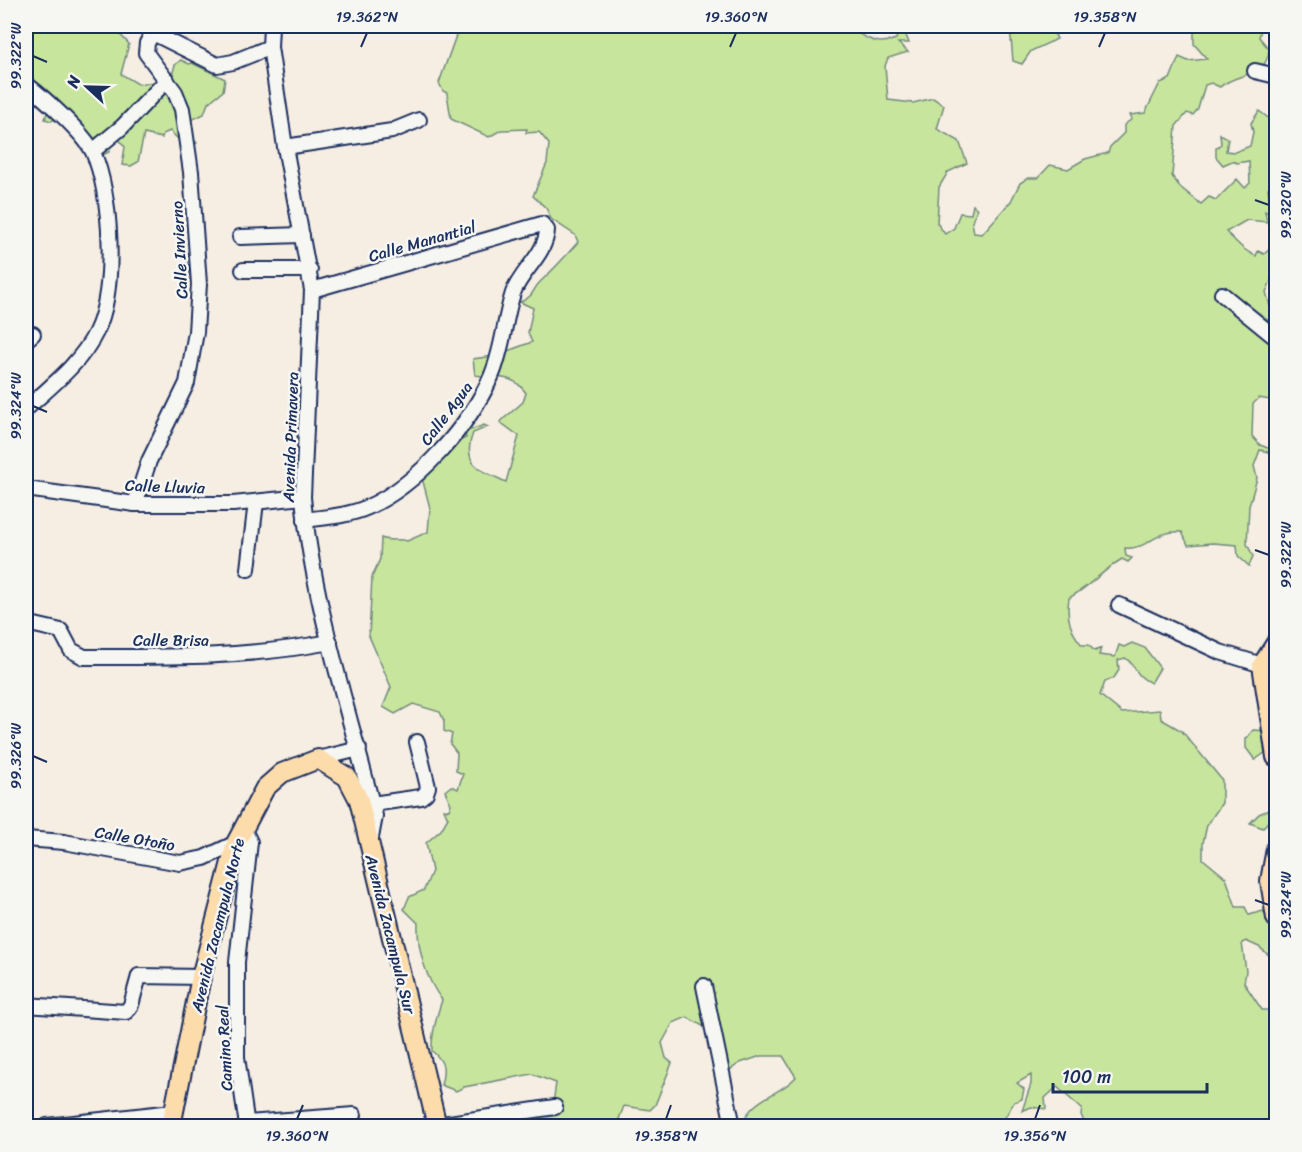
<svg xmlns="http://www.w3.org/2000/svg" width="1302" height="1152" font-family="Sriracha,sans-serif">
<style>
.green{fill:#c7e59c;stroke:#718a7d;stroke-width:1.5}
.lines{fill:none;stroke-linecap:round;stroke-linejoin:round}
.minor-casing{stroke:#1b2f5e;stroke-width:18}
.major-casing{stroke:#1b2f5e;stroke-width:22}
.minor{stroke:#f6f6f2;stroke-width:14}
.major{stroke:#fddcac;stroke-width:18}
.ticks{fill:none;stroke:#1b2f5e;stroke-width:2}
.labels{text-anchor:middle;stroke-width:5;stroke-linejoin:round;paint-order:stroke}
.street-label{font-size:16px;fill:#1b2f5e;stroke:#f6f6f2}
.neatline{fill:none;stroke:#1b2f5e;stroke-width:2}
.ticks-label{font-size:15px;text-anchor:middle;fill:#1b2f5e}
</style>
<rect width="100%" height="100%" fill="#f6ede3"/>
<filter id="ink" filterUnits="userSpaceOnUse"><feTurbulence type="fractalNoise" baseFrequency=".0167" numOctaves="2"/><feDisplacementMap in="SourceGraphic" scale="12" xChannelSelector="R" yChannelSelector="G"/><feConvolveMatrix kernelMatrix="1 2 1 2 8 2 1 2 1" color-interpolation-filters="sRGB"/></filter>
<g filter="url(#ink)">
<g class="green">
<path d="M 26,26 L 112,26 L 129,44 L 121,74 L 138,84 L 154,82 L 160,85 L 170,82 L 175,65 L 181,60 L 189,64 L 192,63 L 225,79 L 223,91 L 208,103 L 204,114 L 189,121 L 192,138 L 197,143 L 190,149 L 181,150 L 179,140 L 170,131 L 163,134 L 162,138 L 144,134 L 138,162 L 131,166 L 122,165 L 125,147 L 118,138 L 112,143 L 109,152 L 103,155 C 87,148 88,135 79,123 C 76,120 70,117 66,115 L 51,121 L 45,119 L 51,101 L 26,90 Z"/>
<path d="M 456,26 L 846,26 C 863,35 875,48 896,39 L 901,26 L 911,26 L 909,31 L 905,33 L 909,43 L 898,43 L 908,52 L 888,58 L 885,66 L 888,100 L 913,103 L 933,98 L 944,105 L 937,129 L 959,141 L 967,163 L 948,172 L 939,187 L 937,223 L 945,234 L 954,228 L 960,213 L 971,214 L 973,205 L 977,209 L 972,222 L 974,233 L 982,234 L 1011,201 L 1020,183 L 1028,178 L 1038,178 L 1050,165 L 1068,169 L 1085,159 L 1108,153 L 1110,147 L 1124,133 L 1124,125 L 1132,119 L 1130,115 L 1145,113 L 1160,83 L 1170,79 L 1179,57 L 1188,61 L 1207,59 L 1194,44 L 1194,26 L 1262,26 L 1259,37 L 1269,49 C 1268,78 1236,72 1220,87 L 1211,83 L 1205,85 L 1198,109 L 1193,115 L 1187,113 L 1176,126 L 1172,176 L 1180,187 L 1201,204 L 1209,197 L 1216,200 L 1237,179 L 1245,188 L 1250,183 L 1249,161 L 1237,163 L 1232,161 L 1223,165 L 1216,157 L 1216,148 L 1221,144 L 1220,134 L 1228,139 L 1226,151 L 1235,152 L 1250,146 L 1253,132 L 1251,123 L 1259,111 L 1271,120 L 1276,129 L 1276,180 L 1274,186 L 1268,188 L 1269,198 L 1275,193 L 1276,218 L 1265,211 L 1267,222 L 1247,220 L 1226,232 C 1236,241 1243,251 1256,256 L 1258,251 L 1264,254 L 1270,249 L 1276,255 L 1276,274 L 1274,274 L 1266,292 L 1270,306 L 1276,304 L 1276,401 L 1259,398 L 1253,404 L 1252,436 L 1260,445 L 1276,451 L 1276,454 L 1260,450 L 1254,466 L 1257,478 L 1249,506 L 1247,544 L 1253,556 L 1249,566 L 1238,556 L 1237,545 L 1213,543 L 1188,545 L 1182,532 C 1153,530 1149,550 1125,548 L 1126,556 L 1132,558 L 1128,562 L 1122,559 C 1102,571 1089,587 1069,598 C 1066,617 1070,631 1082,645 L 1088,645 L 1095,651 L 1101,648 L 1099,655 L 1115,657 L 1119,645 L 1124,647 L 1132,643 L 1145,648 L 1160,668 L 1151,683 C 1134,676 1136,664 1125,658 L 1118,660 L 1119,670 L 1114,678 L 1105,682 L 1100,695 L 1122,713 L 1160,710 L 1161,719 L 1182,731 L 1222,780 L 1222,803 L 1207,825 L 1203,843 L 1203,859 L 1226,878 L 1236,907 L 1245,907 L 1249,915 L 1263,911 L 1275,925 L 1276,961 L 1259,947 L 1246,941 L 1242,943 L 1246,971 L 1244,983 L 1262,1010 L 1272,1010 L 1271,999 L 1276,999 L 1276,1126 L 1086,1126 L 1081,1115 L 1082,1109 L 1057,1087 L 1045,1098 L 1046,1109 L 1031,1107 L 1022,1111 L 1031,1084 L 1031,1075 L 1017,1083 L 1024,1089 L 1022,1099 L 1014,1102 L 1004,1119 L 1007,1126 L 741,1126 C 753,1096 776,1098 796,1077 L 783,1056 L 761,1056 L 740,1063 L 724,1074 L 717,1034 L 687,1017 L 673,1023 L 662,1043 L 666,1058 L 672,1063 L 655,1105 L 650,1110 L 624,1106 L 619,1119 L 622,1126 L 537,1126 L 538,1121 L 553,1104 L 556,1083 L 532,1074 L 464,1087 L 456,1091 L 441,1085 C 445,1069 445,1062 432,1051 C 431,1036 437,1015 442,1000 C 426,979 417,949 418,923 L 404,909 L 409,897 L 424,890 L 432,871 L 426,843 L 441,830 L 448,818 L 444,809 L 449,810 L 451,804 L 445,791 L 451,786 L 458,789 L 463,774 L 456,771 L 457,753 L 450,744 L 452,734 L 444,731 L 444,721 L 440,712 L 413,704 L 395,714 L 383,707 L 391,687 L 369,636 L 372,577 L 380,559 L 381,538 C 390,542 397,538 407,541 L 428,532 L 430,508 L 421,474 L 441,448 L 466,438 L 465,432 L 484,425 L 488,427 L 473,433 C 461,465 480,470 506,482 L 519,436 L 500,422 L 523,402 L 526,393 C 513,373 497,379 475,375 L 473,359 L 494,356 L 532,342 L 528,333 L 533,308 L 520,302 C 535,296 531,291 540,282 C 554,269 566,256 578,242 L 575,235 L 551,219 L 546,208 L 533,196 L 547,163 L 549,144 L 539,132 L 526,133 L 527,129 L 501,130 L 489,137 L 451,119 L 447,93 L 443,91 L 439,83 L 458,30 Z"/>
<polygon points="1010,26 1063,26 1063,30 1055,35 1057,39 1031,51 1022,64 1013,61"/>
<polygon points="1253,730 1267,731 1270,749 1255,760 1246,748 1246,739"/>
<polygon points="1276,795 1276,811 1263,828 1250,823 1259,814 1271,809"/>
</g>
<g class="lines">
<defs>
<g id="minor">
<polyline points="143,26 153,33 217,65 233,62 270,47"/>
<path d="M 271,26 L 270,47 L 285,147 L 312,290 L 303,497 C 312,600 350,714 375,816 L 370,843"/>
<polyline points="1255,71 1276,76"/>
<path d="M 26,84 C 43,97 84,133 93,152 C 112,194 117,290 96,332 C 81,363 51,386 26,409"/>
<polyline points="285,147 392,131 419,120"/>
<polyline points="93,151 122,127 167,80"/>
<polyline points="240,237 302,235"/>
<polyline points="243,270 310,270"/>
<polyline points="1222,294 1276,338"/>
<polyline points="26,340 33,334"/>
<polyline points="26,489 135,504 233,504 303,497"/>
<polyline points="135,504 149,461 187,383 196,332 199,284 191,172 182,109 175,92 146,53 147,43 153,33"/>
<path d="M 305,520 C 326,517 348,516 368,507 C 417,485 469,426 491,377 C 503,350 504,321 513,293 C 521,271 546,254 547,230 L 542,224 L 312,290"/>
<polyline points="248,569 256,502"/>
<polyline points="1119,605 1220,652 1262,665"/>
<path d="M 26,623 L 61,631 L 71,650 L 84,657 C 169,657 246,658 330,642"/>
<polyline points="318,759 359,749"/>
<polyline points="372,804 421,797 426,793 428,787 417,742"/>
<polyline points="243,828 250,842 237,962 237,1057 247,1126"/>
<polyline points="26,839 64,842 180,863 204,858 236,843"/>
<polyline points="704,986 733,1126"/>
<polyline points="26,1005 126,1012 131,1005 139,976 201,977"/>
<polyline points="247,1123 354,1115"/>
<polyline points="436,1125 555,1107"/>
<polyline points="47,1126 173,1112"/>
</g>
<g id="major">
<polyline points="1276,643 1262,665 1276,757"/>
<polyline points="1276,849 1270,881 1276,918"/>
<polyline points="171,1126 201,977 236,843 265,788 282,773 318,759 347,777 359,800 437,1126"/>
</g>
</defs>
<use href="#minor" class="minor-casing"/>
<use href="#major" class="major-casing"/>
<use href="#minor" class="minor"/>
<use href="#major" class="major"/>
</g>
</g>
<path class="ticks" d="M 361,47 L 367,33M 730,47 L 736,33M 1099,47 L 1105,33M 33,56 L 47,62M 1255,200 L 1269,205M 33,406 L 47,412M 1255,550 L 1269,555M 33,756 L 47,762M 1255,900 L 1269,905M 297,1119 L 303,1105M 666,1119 L 671,1105M 1035,1119 L 1040,1105"/>
<g class="labels">
<g class="street-label">
<text transform="translate(422 241) rotate(-16)" y="6">Calle Manantial</text>
<text transform="translate(179 250) rotate(-93)" y="6">Calle Invierno</text>
<text transform="translate(446 413) rotate(-53)" y="6">Calle Agua</text>
<text transform="translate(290 437) rotate(-88)" y="6">Avenida Primavera</text>
<text transform="translate(165 486) rotate(2)" y="6">Calle Lluvia</text>
<text x="171" y="646">Calle Brisa</text>
<text transform="translate(135 838) rotate(10)" y="6">Calle Otoño</text>
<text transform="translate(217 925) rotate(-76)" y="6">Avenida Zacampula Norte</text>
<text transform="translate(391 934) rotate(76)" y="6">Avenida Zacampula Sur</text>
<text transform="translate(224 1048) rotate(-93)" y="6">Camino Real</text>
</g>
</g>
<rect width="1302" height="1152" fill="none" stroke="#f6f6f2" stroke-width="66"/>
<g transform="translate(87 87) rotate(292)" stroke="#f6f6f2" stroke-width="4.5" paint-order="stroke">
<path d="M0-4.5L10 22L0 15L-10 22Z" fill="#1b2f5e"/>
<text y="-9" font-size="16" font-weight="bold" text-anchor="middle" fill="#1b2f5e">N</text>
</g>
<path d="M1053 1083v9h154v-9" fill="none" stroke="#1b2f5e" stroke-width="3"/>
<text x="1062" y="1083" font-size="18" fill="#1b2f5e" stroke="#f6f6f2" stroke-width="4.5" paint-order="stroke">100 m</text>
<rect x="33" y="33" width="1236" height="1086" class="neatline"/>
<g class="ticks-label">
<text x="367" y="22">19.362°N</text>
<text x="736" y="22">19.360°N</text>
<text x="1105" y="22">19.358°N</text>
<text transform="translate(16 56) rotate(-90)" y="5">99.322°W</text>
<text transform="translate(1286 205) rotate(-90)" y="5">99.320°W</text>
<text transform="translate(16 406) rotate(-90)" y="5">99.324°W</text>
<text transform="translate(1286 555) rotate(-90)" y="5">99.322°W</text>
<text transform="translate(16 756) rotate(-90)" y="5">99.326°W</text>
<text transform="translate(1286 905) rotate(-90)" y="5">99.324°W</text>
<text x="297" y="1141">19.360°N</text>
<text x="666" y="1141">19.358°N</text>
<text x="1035" y="1141">19.356°N</text>
</g>
</svg>
